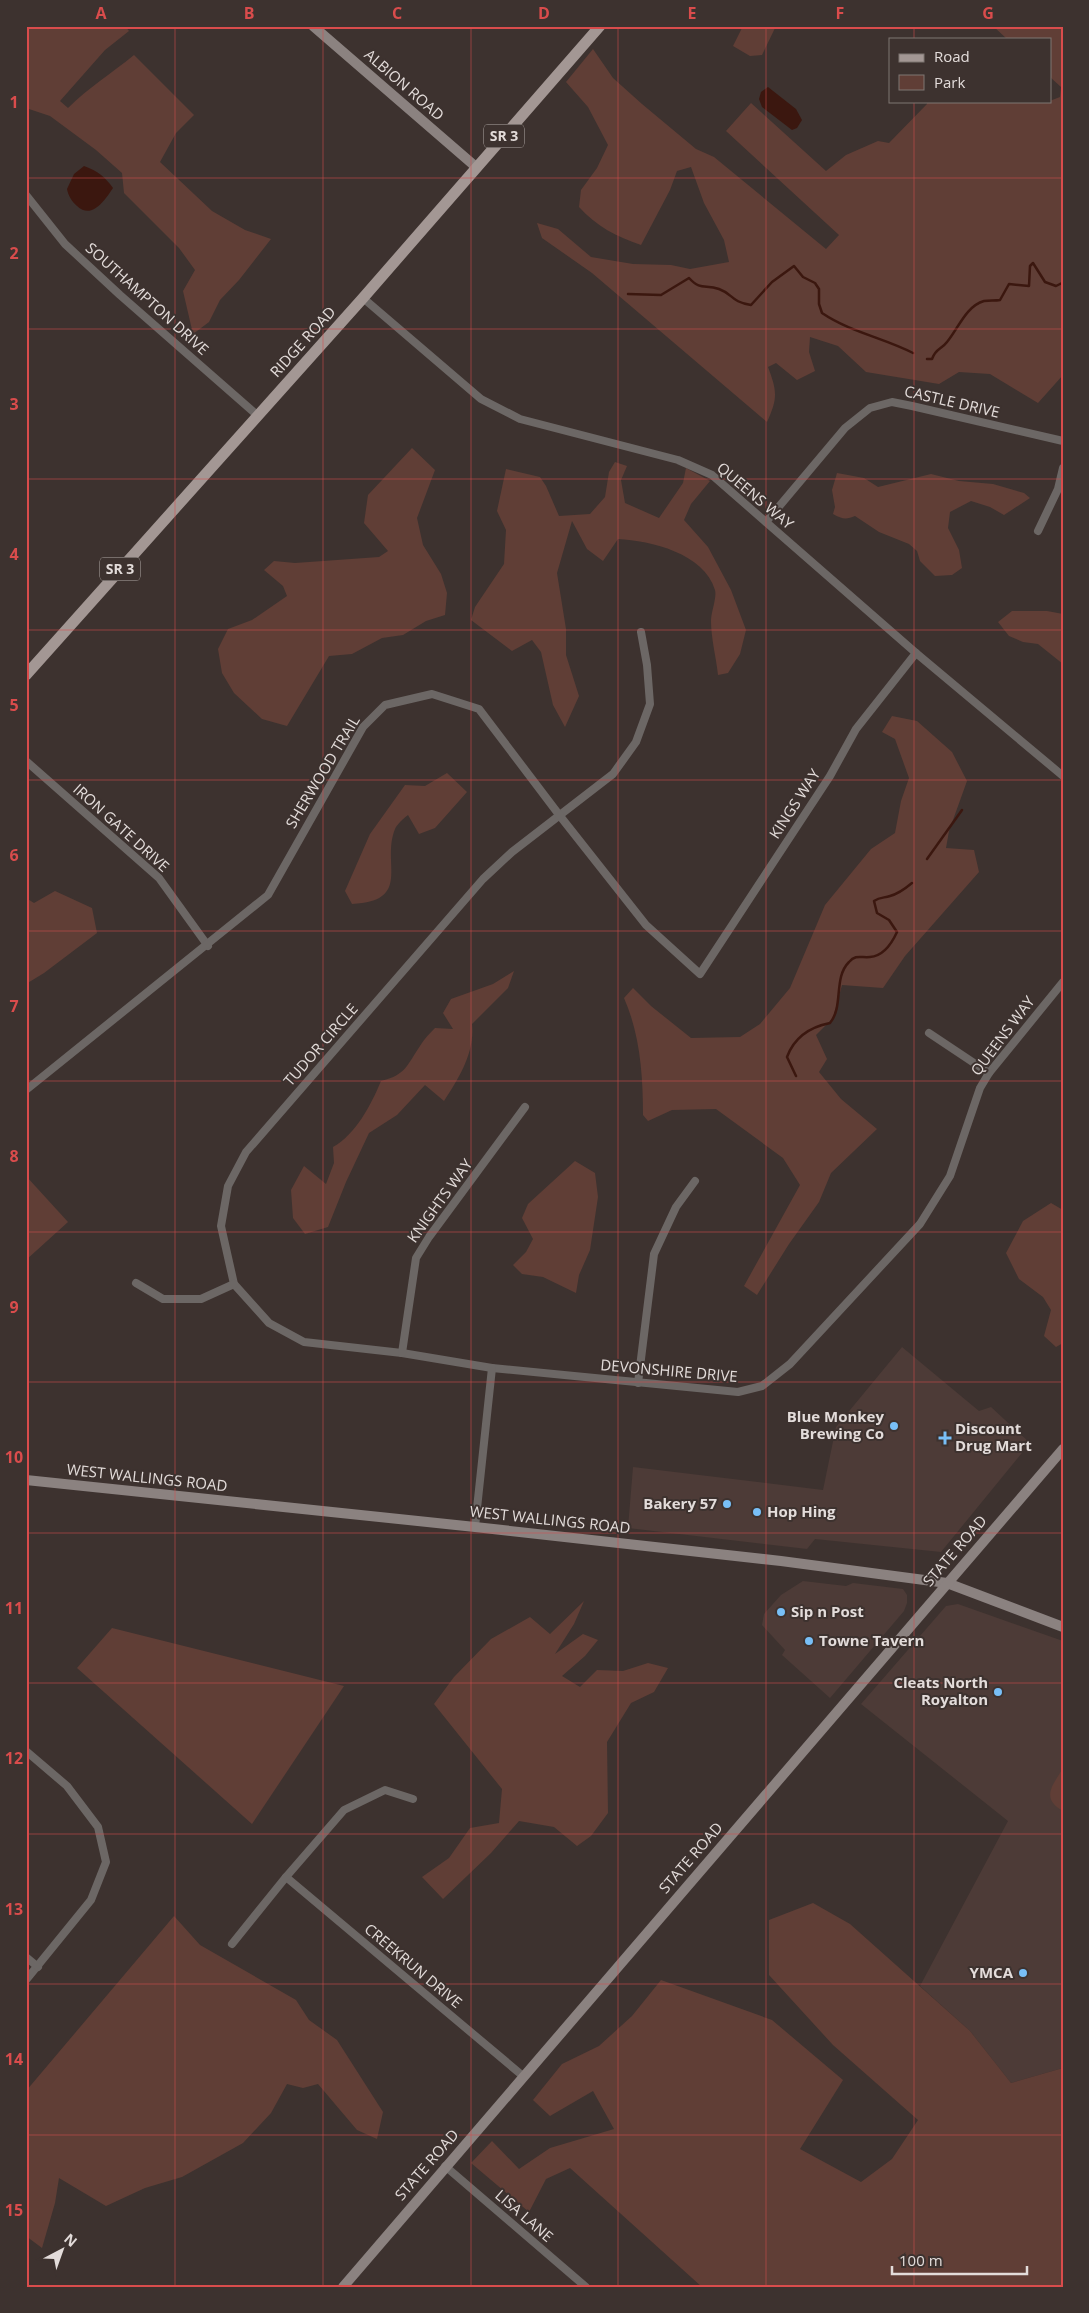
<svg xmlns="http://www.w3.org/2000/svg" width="1089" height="2313" font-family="'Open Sans',sans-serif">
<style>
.built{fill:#4d3b37}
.green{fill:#603e36}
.water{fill:#3b170f}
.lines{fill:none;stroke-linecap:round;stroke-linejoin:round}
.stream{stroke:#3b170f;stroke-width:2.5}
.street{stroke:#6c6765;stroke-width:8}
.secondary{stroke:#8b8280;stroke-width:10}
.primary{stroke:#a39794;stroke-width:11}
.grid{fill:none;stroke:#d94c4c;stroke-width:1;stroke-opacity:0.55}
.poi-dot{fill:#78bff7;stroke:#3d322f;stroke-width:2}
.labels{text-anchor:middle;stroke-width:4;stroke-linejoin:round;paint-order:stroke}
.shield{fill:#3d322f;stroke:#b1a9a7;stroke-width:1}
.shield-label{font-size:14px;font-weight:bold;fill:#e3dcda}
.street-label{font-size:15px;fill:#e3dcda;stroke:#3d322f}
.poi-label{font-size:15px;font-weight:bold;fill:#e3dcda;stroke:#3d322f;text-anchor:end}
.neatline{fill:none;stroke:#d94c4c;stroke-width:2}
.grid-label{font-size:16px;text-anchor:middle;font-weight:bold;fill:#d94c4c}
</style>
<rect width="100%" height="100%" fill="#3d322f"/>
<g class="built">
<polygon points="902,1347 979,1411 991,1407 1030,1443 941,1552 815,1539 807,1549 628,1528 633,1467 823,1490 836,1427"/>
<polygon points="803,1581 846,1586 853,1583 903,1589 907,1595 907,1603 904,1611 830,1698 782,1655 785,1650 762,1625 764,1614 781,1595"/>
<polygon points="958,1604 1063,1641 1063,2068 1011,2083 970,2031 920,1986 1008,1821 861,1704 946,1606"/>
</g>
<g class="green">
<path d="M 26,26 L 125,26 L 129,31 L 105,50 L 60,101 L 68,108 C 88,88 112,73 134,55 L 194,115 L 176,133 L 160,162 L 212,211 L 245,230 L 271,239 L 239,280 L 220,300 L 209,322 L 193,334 L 183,291 L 195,270 L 179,248 L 124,193 L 122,173 L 96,150 L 50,116 L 26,108 Z"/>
<polygon points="743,26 776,26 762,55 750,56 733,46"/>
<path d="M 993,26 L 1058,26 L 1063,29 L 1063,375 L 1038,403 L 990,374 L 959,372 L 939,384 L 866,372 L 838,346 L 810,337 L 809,352 L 815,371 L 797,380 L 776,363 L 768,367 C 777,391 778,398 767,422 L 592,273 L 542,238 L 537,223 L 558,229 L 591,257 L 633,264 L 671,265 L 690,269 L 729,262 L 724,240 L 704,203 L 691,167 L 677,171 L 670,190 L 641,245 C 617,237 596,226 579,207 L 581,190 L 597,168 L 608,145 L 588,107 L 566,82 L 593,49 L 613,78 L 642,104 L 696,149 L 714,157 L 826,249 L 839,235 L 726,131 L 751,103 L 826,171 L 846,155 L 878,141 L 889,143 L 927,104 L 927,101 L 1047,102 L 1060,97 L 1061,87 L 1050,77 L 1050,39 L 1007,39 Z"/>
<polygon points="412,448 435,470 417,518 423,545 441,574 447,593 445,615 426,621 403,635 382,638 352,654 329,656 287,726 262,719 234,693 222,673 218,649 228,629 252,620 287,596 283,586 264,570 274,561 295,563 379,557 388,551 364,523 368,495"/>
<path d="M 615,462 L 627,466 L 621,480 L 625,503 L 659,518 L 683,483 L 686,468 L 710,481 L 691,504 L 684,520 L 708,547 L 731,590 L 746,630 L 740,654 L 728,673 L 718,675 C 716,657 711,638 711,621 C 711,612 717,598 715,590 C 704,553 651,541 618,539 L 603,561 L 587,549 L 572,521 L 557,573 L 566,629 L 566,655 L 579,696 L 565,727 L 553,705 L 541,652 L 532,640 L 512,651 L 471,620 L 475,607 L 504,564 L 506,530 L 497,511 L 506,469 L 540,477 L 546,486 L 559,516 L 590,514 L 605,497 L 609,472 Z"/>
<path d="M 837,473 L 864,478 L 878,487 L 931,474 L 959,481 L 993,484 L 1024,493 L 1030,498 L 1004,515 L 990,507 L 971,501 L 950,512 L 948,528 L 959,550 L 962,568 L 952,575 L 935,576 L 920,561 L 917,551 L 909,544 L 879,532 L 855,516 C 846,520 842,519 833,514 L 835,507 L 832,490 Z"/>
<polygon points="1012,611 1047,611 1063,614 1063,664 1038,644 1023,642 1009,636 998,622"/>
<path d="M 892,716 L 917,721 L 952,752 L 967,781 L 949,831 L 946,848 L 974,850 L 979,872 L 905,956 L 883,988 L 842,985 L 833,1018 L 816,1035 L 827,1059 L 819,1072 L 841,1099 L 877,1129 L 831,1173 L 819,1202 L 789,1244 L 757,1295 L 744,1286 L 800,1185 L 783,1158 L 716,1109 L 672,1110 L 648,1121 L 643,1115 C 643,1075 640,1034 624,998 L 633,988 L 651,1006 L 691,1038 L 740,1037 L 760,1024 L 790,988 L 825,905 L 871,849 L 895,833 L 901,801 L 909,778 L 895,739 L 882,732 Z"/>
<path d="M 447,773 L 467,792 L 435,828 L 419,834 L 408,815 C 404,818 397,824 395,829 C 381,863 413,901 352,904 L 345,891 L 370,834 L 405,785 L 425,786 Z"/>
<polygon points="55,891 92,908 97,933 44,973 26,984 26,898 34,903"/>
<path d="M 514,971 L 508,988 L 472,1024 C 475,1052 459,1078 444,1101 L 425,1085 L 397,1115 L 369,1133 L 346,1182 L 328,1227 L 305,1234 L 293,1218 L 291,1190 L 304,1166 L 326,1184 L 334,1163 L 333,1147 C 356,1134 371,1105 381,1081 C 406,1075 407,1065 420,1046 C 424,1039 430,1033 435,1028 L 453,1029 L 443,1013 L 451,999 L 493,984 Z"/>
<polygon points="575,1161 595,1173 598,1197 590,1250 579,1275 576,1293 543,1277 522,1274 513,1265 526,1252 533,1239 522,1218 528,1204"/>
<polygon points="26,1176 68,1222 26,1260"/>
<polygon points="1051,1203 1063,1210 1063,1343 1056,1347 1044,1336 1051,1310 1043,1297 1019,1279 1006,1253 1023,1221"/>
<polygon points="584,1601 574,1624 555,1654 583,1634 598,1640 585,1656 562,1676 580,1687 597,1670 623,1671 648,1663 668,1668 654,1692 631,1703 607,1742 608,1813 591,1836 577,1846 554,1827 519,1821 491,1853 443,1899 422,1877 449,1858 470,1828 499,1823 502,1789 434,1704 454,1677 491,1639 530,1617 550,1634"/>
<polygon points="112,1628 344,1686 252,1824 77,1668"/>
<path d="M 1063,1768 L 1063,1811 C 1040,1798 1053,1785 1063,1768 Z"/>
<polygon points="813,1903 850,1924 970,2031 1011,2083 1063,2068 1063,2287 702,2287 570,2168 546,2179 529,2212 471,2163 492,2141 519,2169 550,2148 614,2129 593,2091 550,2116 533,2100 562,2064 599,2046 632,2016 661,1980 772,2020 843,2080 800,2149 861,2182 892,2159 918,2120 833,2045 769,1975 769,1920"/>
<polygon points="174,1916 200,1945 296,2000 309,2020 337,2040 383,2112 377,2139 357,2130 318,2084 303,2088 287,2084 271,2113 243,2143 182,2177 145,2188 106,2206 59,2178 55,2203 42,2248 26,2236 26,2091"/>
</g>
<g class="water">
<polygon points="768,87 796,109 802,120 797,128 792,130 762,107 759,99 761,92"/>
<path d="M 84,166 C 98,171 105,177 113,188 C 105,200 92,220 77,206 C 72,202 68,195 67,189 L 74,174 Z"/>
</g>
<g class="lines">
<g class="stream">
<path d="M 628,294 L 661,295 L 689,278 C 701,291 705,284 719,289 C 733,294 731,302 751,305 L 772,282 L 794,266 L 803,277 L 815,283 L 819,289 L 819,304 L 822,313 C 850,332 884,338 913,353"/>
<path d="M 927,359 L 932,359 C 936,348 941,350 947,342 C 958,329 966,306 984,301 C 989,300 995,301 1000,300 L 1009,284 L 1029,286 L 1030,266 L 1033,263 L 1045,282 L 1056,286 L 1062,283 L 1063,290"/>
<polyline points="927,859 962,810"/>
<path d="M 796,1076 L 787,1057 C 794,1038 810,1027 830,1023 C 844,1006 833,978 849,962 C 856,954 861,958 870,957 C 883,956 892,943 897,932 L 889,920 L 877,913 L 874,901 C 880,897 884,898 890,896 C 898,894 906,888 912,883"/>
</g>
<g class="street">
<polyline points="26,195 65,244 120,295 257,415"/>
<polyline points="363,298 481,399 520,419 678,460 712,475 916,653 1063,776"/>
<polyline points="766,522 845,428 870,408 892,402 912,406 1063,441"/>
<polyline points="1038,531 1058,489 1063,468"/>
<polyline points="641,632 647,665 650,704 636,742 613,774 512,852 483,879 246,1152 228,1186 221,1226 234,1284 269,1323 304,1342 402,1353 492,1368 738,1392 762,1386 790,1364 920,1224 950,1176 980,1088 989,1073 1063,982"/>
<polyline points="26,761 159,878 208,946"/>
<polyline points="929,1033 989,1073"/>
<polyline points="26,1090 268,895 363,727 385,705 432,694 479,709 560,816 646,925 700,974 830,776 856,729 916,653"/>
<polyline points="136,1283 163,1299 201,1299 234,1284"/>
<polyline points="402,1353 416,1258 429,1237 525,1107"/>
<polyline points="638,1383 654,1254 676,1207 695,1181"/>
<polyline points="475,1527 492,1368"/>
<polyline points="26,1751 67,1786 98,1827 106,1862 91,1900 26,1980"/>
<polyline points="286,1877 523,2076"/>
<polyline points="232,1944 286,1877 344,1810 385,1790 413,1799"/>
<polyline points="26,1957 38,1967"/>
<polyline points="445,2166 586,2287"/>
</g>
<g class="secondary">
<polyline points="313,26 476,167"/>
<polyline points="26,1480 475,1527 781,1561 947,1583 1063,1627"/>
<polyline points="343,2287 1063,1449"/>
</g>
<polyline class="primary" points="26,675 363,298 600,26"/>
</g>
<path class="grid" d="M 175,26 L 175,2287M 323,26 L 323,2287M 471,26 L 471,2287M 618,26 L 618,2287M 766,26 L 766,2287M 914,26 L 914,39M 914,101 L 914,2287M 26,178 L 1063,178M 26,329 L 1063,329M 26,479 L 1063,479M 26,630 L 1063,630M 26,780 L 1063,780M 26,931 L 1063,931M 26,1081 L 1063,1081M 26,1232 L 1063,1232M 26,1382 L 1063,1382M 26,1533 L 1063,1533M 26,1683 L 1063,1683M 26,1834 L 1063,1834M 26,1984 L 1063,1984M 26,2135 L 1063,2135"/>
<g class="poi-dot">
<circle cx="894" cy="1426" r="5"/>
<path d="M942.5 1430.5h5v5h5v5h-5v5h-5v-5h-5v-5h5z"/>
<circle cx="727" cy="1504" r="5"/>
<circle cx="757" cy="1512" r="5"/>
<circle cx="781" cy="1612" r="5"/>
<circle cx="809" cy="1641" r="5"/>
<circle cx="998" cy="1692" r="5"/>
<circle cx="1023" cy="1973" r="5"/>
</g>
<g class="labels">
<g class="shield">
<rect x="484" y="124.5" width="40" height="23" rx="4"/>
<rect x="100" y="557.5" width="40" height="23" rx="4"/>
</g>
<g class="shield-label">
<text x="504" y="141">SR 3</text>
<text x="120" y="574">SR 3</text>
</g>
<g class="street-label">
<text transform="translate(404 85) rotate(41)" y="5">ALBION ROAD</text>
<text transform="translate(147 299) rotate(42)" y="5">SOUTHAMPTON DRIVE</text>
<text transform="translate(303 342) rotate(-48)" y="5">RIDGE ROAD</text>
<text transform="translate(952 402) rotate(13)" y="5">CASTLE DRIVE</text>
<text transform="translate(755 496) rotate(40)" y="5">QUEENS WAY</text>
<text transform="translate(323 772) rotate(-59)" y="5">SHERWOOD TRAIL</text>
<text transform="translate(795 804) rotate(-57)" y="5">KINGS WAY</text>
<text transform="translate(121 828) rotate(42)" y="5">IRON GATE DRIVE</text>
<text transform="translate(1003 1036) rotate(-53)" y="5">QUEENS WAY</text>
<text transform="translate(321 1045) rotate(-49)" y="5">TUDOR CIRCLE</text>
<text transform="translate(440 1201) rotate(-54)" y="5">KNIGHTS WAY</text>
<text transform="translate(669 1371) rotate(5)" y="5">DEVONSHIRE DRIVE</text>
<text transform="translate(147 1478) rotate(6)" y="5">WEST WALLINGS ROAD</text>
<text transform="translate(550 1520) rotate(6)" y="5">WEST WALLINGS ROAD</text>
<text transform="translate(955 1551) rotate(-49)" y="5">STATE ROAD</text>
<text transform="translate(691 1858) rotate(-49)" y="5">STATE ROAD</text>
<text transform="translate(413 1966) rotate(40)" y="5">CREEKRUN DRIVE</text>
<text transform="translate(427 2165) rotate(-49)" y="5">STATE ROAD</text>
<text transform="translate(524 2216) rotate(41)" y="5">LISA LANE</text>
</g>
<g class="poi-label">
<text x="884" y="1422">Blue Monkey<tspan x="884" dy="17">Brewing Co</tspan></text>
<text x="955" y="1434" text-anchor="start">Discount<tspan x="955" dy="17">Drug Mart</tspan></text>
<text x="717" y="1509">Bakery 57</text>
<text x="767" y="1517" text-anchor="start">Hop Hing</text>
<text x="791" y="1617" text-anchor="start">Sip n Post</text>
<text x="819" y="1646" text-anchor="start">Towne Tavern</text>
<text x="988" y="1688">Cleats North<tspan x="988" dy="17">Royalton</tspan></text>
<text x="1013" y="1978">YMCA</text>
</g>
</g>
<rect width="1089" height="2313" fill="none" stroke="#3d322f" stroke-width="55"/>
<rect x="889" y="38" width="162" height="65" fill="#3d322f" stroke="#7f7673"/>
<rect x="899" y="54" width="25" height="8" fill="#a39794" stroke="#7f7673"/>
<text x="934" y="62" font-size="15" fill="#e3dcda">Road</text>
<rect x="899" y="75" width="25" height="15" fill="#603e36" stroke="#7f7673"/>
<text x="934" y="88" font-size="15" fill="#e3dcda">Park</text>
<g transform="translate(62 2250) rotate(41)" stroke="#3d322f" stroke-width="4" paint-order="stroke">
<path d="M0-4L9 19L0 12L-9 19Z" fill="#e3dcda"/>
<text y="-8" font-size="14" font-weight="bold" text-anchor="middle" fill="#e3dcda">N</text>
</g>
<path d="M892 2266v8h135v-8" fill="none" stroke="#e3dcda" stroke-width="2.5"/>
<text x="899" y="2266" font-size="15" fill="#e3dcda" stroke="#3d322f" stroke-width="4" paint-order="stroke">100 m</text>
<rect x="28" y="28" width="1034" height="2258" class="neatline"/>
<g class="grid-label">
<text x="101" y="19">A</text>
<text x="249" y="19">B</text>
<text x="397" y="19">C</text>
<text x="544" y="19">D</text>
<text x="692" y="19">E</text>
<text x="840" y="19">F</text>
<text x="988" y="19">G</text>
<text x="14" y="108">1</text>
<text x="14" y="259">2</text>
<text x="14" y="410">3</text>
<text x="14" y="560">4</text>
<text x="14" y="711">5</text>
<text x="14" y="861">6</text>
<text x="14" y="1012">7</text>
<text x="14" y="1162">8</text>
<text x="14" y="1313">9</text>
<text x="14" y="1463">10</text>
<text x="14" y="1614">11</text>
<text x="14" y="1764">12</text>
<text x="14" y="1915">13</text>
<text x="14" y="2065">14</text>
<text x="14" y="2216">15</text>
</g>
</svg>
